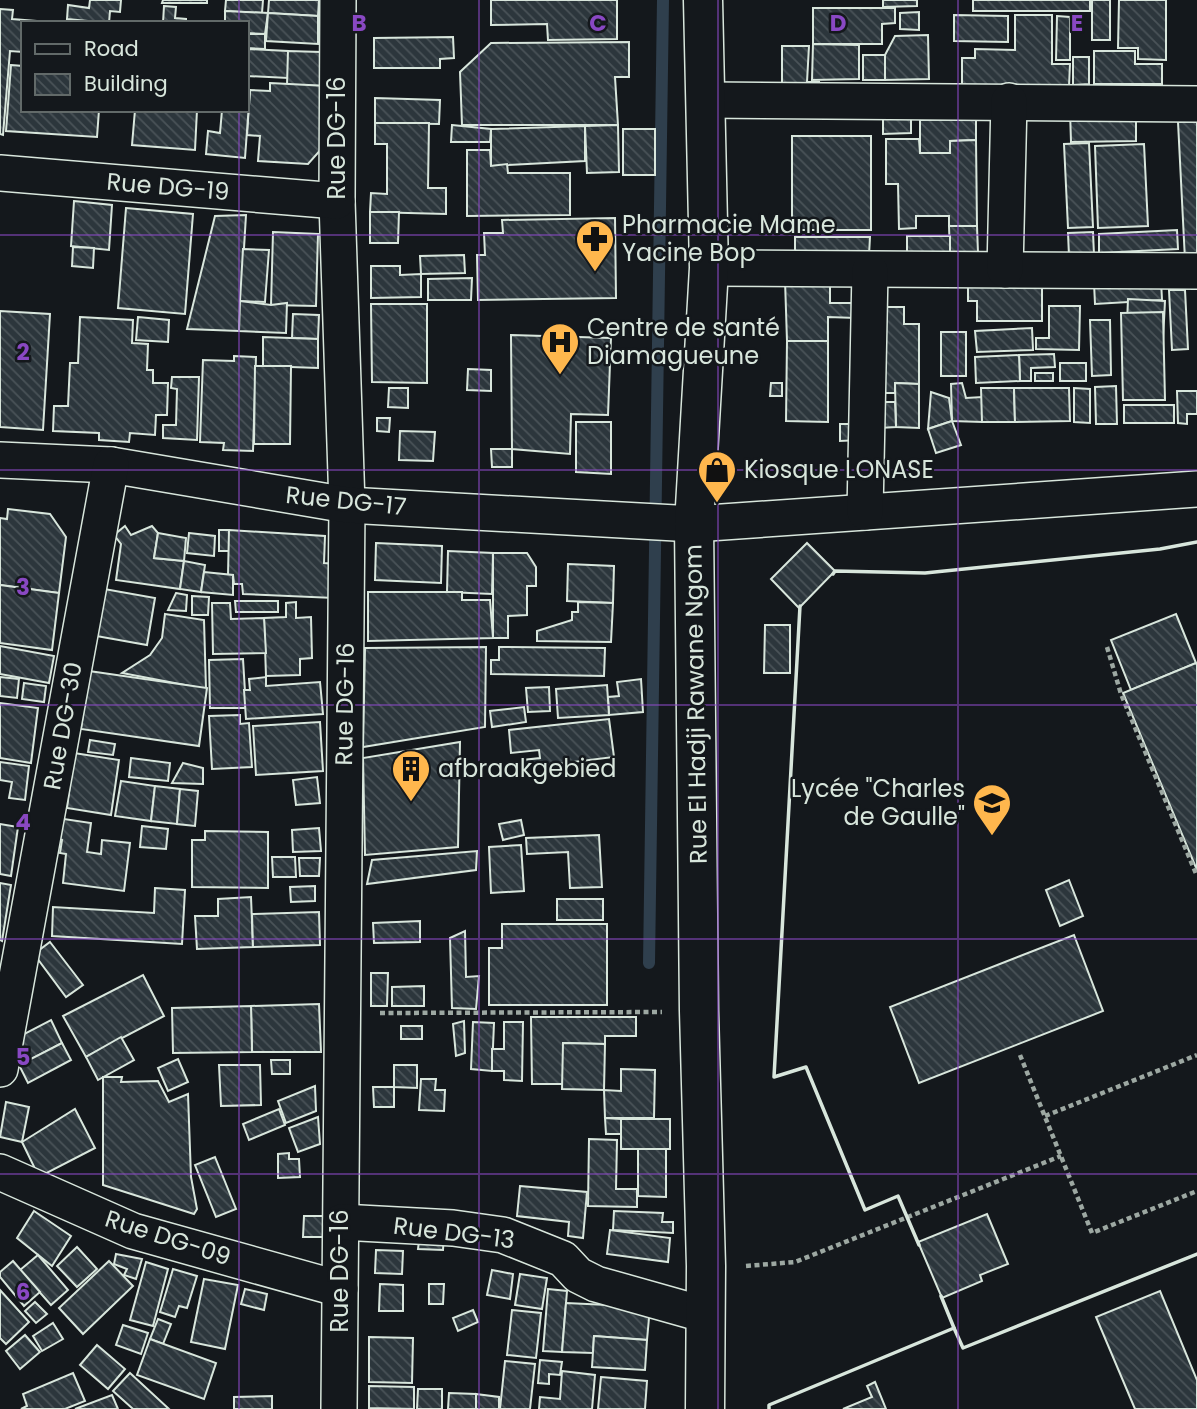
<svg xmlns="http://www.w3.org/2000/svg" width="1197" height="1409" font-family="Poppins,sans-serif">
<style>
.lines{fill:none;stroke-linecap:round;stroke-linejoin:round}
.stream{stroke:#2f3f4d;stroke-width:12}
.building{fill:url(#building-back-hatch);stroke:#d8e6dc;stroke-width:2}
.minor-casing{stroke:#d8e6dc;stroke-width:38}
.tertiary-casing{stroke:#d8e6dc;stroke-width:41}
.path{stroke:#9da8a2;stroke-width:4.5;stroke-dasharray:5 3.5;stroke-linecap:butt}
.minor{stroke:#14181c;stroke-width:35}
.tertiary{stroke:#14181c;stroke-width:38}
.wall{stroke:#d8e6dc;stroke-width:3.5}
.grid{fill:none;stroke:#8948c3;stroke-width:2;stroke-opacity:0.55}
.labels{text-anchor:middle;stroke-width:5;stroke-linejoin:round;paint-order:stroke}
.street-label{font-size:24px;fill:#d8e6dc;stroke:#14181c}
.poi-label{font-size:24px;fill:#d8e6dc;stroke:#14181c;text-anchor:start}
.grid-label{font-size:23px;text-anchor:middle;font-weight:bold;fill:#8948c3;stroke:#14181c;stroke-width:5;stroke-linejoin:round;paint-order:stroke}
</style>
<defs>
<pattern id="building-back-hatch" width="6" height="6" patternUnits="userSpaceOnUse" patternTransform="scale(1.75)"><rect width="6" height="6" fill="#2c363c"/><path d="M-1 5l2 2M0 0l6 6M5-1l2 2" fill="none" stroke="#4a5358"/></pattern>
</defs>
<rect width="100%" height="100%" fill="#14181c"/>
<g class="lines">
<polyline class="stream" points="649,963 663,0"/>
</g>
<g class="building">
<polygon points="90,0 121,0 120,12 110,11 109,23 67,19 68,5 89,8"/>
<polygon points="163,0 207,0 207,3 162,3"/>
<polygon points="226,0 263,0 262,13 225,11"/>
<polygon points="269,0 319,0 318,16 268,13"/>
<polygon points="491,0 617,0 617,39 548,40 547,24 491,25"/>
<polygon points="883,0 917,0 917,6 883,7"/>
<rect x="973" y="0" width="117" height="11"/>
<rect x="1092" y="0" width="18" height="40"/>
<polygon points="1119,0 1166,0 1166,60 1138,59 1138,48 1118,48"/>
<polygon points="164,6 176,7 175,18 186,19 186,23 163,23"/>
<polygon points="813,8 895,8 895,23 882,24 882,44 813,44"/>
<polygon points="0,9 13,10 12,19 37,21 23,23 23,52 10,51 3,135 0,134"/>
<polygon points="225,11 268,13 265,34 247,33 247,23 225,23"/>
<polygon points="919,12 919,30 900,29 900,13"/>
<polygon points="268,13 318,16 318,44 266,41"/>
<polygon points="954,15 1008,16 1008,42 954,41"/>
<polygon points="1015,15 1052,15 1052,64 1070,64 1069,86 962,85 962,58 975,58 975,49 1015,50"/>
<polygon points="1057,16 1070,17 1070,60 1056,60"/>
<polygon points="247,34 265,34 265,49 247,48"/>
<polygon points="928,35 929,79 885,80 885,55 895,36"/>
<polygon points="453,37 454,58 440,59 440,68 374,68 374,38"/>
<polygon points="629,42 629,77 615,77 618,125 462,125 460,72 491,43"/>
<polygon points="813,44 859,45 859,79 812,80"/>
<polygon points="782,46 809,46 807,82 819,82 818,95 782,95"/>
<polygon points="247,49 288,51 288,78 247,76"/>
<polygon points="288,51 321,52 320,86 287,85"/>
<polygon points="1094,51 1135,51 1135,64 1162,64 1162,84 1094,84"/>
<rect x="863" y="55" width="22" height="25"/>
<polygon points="1073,57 1089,57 1089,84 1073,85"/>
<polygon points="11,65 23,66 23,110 99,110 97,137 6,131"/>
<polygon points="270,83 327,86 324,146 308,164 258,161 260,136 247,135 250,90 270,91"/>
<polygon points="247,90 250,90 245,158 206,154 208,131 220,133 222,110 247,110"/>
<polygon points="375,98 440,100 439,124 375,123"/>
<polygon points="135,110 197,110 195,150 132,145"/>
<polygon points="1136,110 1136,141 1071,142 1070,111"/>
<polygon points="911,111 911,133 883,134 883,112"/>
<polygon points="976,119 976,140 950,141 950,153 920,153 920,120"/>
<polygon points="1197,121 1197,260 1185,260 1178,122"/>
<polygon points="375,123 429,123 428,188 446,188 446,214 370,212 371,193 387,194 387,144 375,144"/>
<polygon points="452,125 491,129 490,142 451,142"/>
<polygon points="618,125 619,172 587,173 585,126"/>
<polygon points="585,126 585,161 491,166 491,129"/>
<rect x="623" y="129" width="32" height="46"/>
<rect x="792" y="136" width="79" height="94"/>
<polygon points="886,139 919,139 920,153 950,153 950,141 976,140 977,226 949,226 949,216 916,216 916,228 899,229 898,184 886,184"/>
<polygon points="1089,143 1093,227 1068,228 1064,144"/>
<polygon points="1144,144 1148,226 1098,228 1095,146"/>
<polygon points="467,150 490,150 491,166 507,164 508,173 570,173 570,215 467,216"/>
<polygon points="74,201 112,205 109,250 71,246"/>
<polygon points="126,208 193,214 185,314 118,308"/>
<polygon points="370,212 399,212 398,243 370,243"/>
<polygon points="246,215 239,331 187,329 215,216"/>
<polygon points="615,218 616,298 478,300 477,255 485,255 484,233 503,233 502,220"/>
<polygon points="949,226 977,226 978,253 950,254"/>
<polygon points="1177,230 1178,249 1099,253 1099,234"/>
<polygon points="273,232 318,234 316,306 271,305"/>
<polygon points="1093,232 1094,255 1069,256 1068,233"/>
<rect x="907" y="236" width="43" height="18"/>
<polygon points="795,237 870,237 869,255 795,255"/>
<polygon points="73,247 94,248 93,268 72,266"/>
<polygon points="243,249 269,250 265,302 240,301"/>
<polygon points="464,255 465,273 421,274 420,256"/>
<polygon points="371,266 400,266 400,275 421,274 421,297 371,298"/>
<polygon points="472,278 471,300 428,300 428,279"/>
<polygon points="830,279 830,303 855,303 856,318 828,317 828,341 787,341 785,280"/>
<polygon points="1161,280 1162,300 1095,304 1094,283"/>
<polygon points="1042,283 1042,321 977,321 977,301 968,301 968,284"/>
<polygon points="1169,290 1185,290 1188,349 1172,350"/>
<polygon points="1128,299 1165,301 1160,399 1124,397"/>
<polygon points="240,301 271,305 287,303 286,333 239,331"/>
<polygon points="371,304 427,304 427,383 372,382"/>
<polygon points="1049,306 1080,306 1079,350 1036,349 1036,338 1049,338"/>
<polygon points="880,307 904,307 904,324 919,324 919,384 895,383 895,393 879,393"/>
<polygon points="0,311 50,314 43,430 0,427"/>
<polygon points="1163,312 1165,400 1123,400 1121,313"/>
<polygon points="293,314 319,315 318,339 292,338"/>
<polygon points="80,317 133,320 132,343 148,344 147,370 153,370 153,383 168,383 167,415 156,415 155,435 130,433 129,442 99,440 99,433 53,431 54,406 68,406 70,363 78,363"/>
<polygon points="138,317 169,320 168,342 136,340"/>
<polygon points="1090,320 1110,320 1111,375 1092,376"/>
<polygon points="1032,328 1033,350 977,352 975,331"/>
<rect x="941" y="332" width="25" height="44"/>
<polygon points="511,335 611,338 608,415 571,414 570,454 512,449"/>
<polygon points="263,337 318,339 318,368 263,366"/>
<polygon points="787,341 828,341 828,422 786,421"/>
<polygon points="1054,354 1055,367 1031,368 1031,381 1020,381 1019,355"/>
<polygon points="1019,355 1020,381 976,383 975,357"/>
<polygon points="234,356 256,357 253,451 223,450 224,443 200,442 203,360 234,361"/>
<rect x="1060" y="363" width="26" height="18"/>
<polygon points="255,366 291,366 290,444 254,444"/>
<polygon points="468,369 491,370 491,391 467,390"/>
<rect x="1035" y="373" width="18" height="8"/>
<polygon points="172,377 199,377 197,440 163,438 163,425 176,425 177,389 171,388"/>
<polygon points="771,383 782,383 782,396 770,396"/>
<polygon points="895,383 919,384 919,428 896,427"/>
<polygon points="962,383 966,398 982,397 982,422 952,421 951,384"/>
<polygon points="1116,386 1117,424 1096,424 1095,387"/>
<polygon points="389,388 408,388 408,408 388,407"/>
<polygon points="981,388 1014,388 1015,422 982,422"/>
<polygon points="1014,388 1069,388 1070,421 1015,422"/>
<polygon points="1074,388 1090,389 1090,423 1074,422"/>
<polygon points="1177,391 1197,391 1197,414 1187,414 1187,424 1178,423"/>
<polygon points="931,392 949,398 952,421 928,429"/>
<polygon points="879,402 895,402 896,427 879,428"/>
<rect x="1124" y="405" width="50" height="18"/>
<polygon points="377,418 390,418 389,432 377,431"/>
<polygon points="952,421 961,445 936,453 928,429"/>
<polygon points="576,422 611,422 611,474 576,472"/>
<polygon points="840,424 858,424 859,440 840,441"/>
<polygon points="400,431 435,432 433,461 399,460"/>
<polygon points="491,449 512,449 512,467 492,467"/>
<polygon points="8,509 50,514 66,537 59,593 0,585 0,518 7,519"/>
<polygon points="125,526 131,535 152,526 158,533 154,558 184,561 180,589 116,580 121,544 114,535"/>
<rect x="219" y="530" width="10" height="21"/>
<polygon points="229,530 325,536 324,563 336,564 334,598 243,594 242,584 234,584 233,575 228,575"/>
<polygon points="158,533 186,538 184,561 154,558"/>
<polygon points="189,533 215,536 214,556 187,553"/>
<polygon points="376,543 442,546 441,583 375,580"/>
<polygon points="807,543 835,571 799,608 771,579"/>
<polygon points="448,551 493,553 492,594 447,592"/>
<polygon points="493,553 527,553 536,567 536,586 527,586 527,615 508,616 508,638 493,638"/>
<polygon points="184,561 205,565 201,592 180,589"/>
<polygon points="568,564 614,566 613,603 567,601"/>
<polygon points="204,572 233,575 233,595 201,592"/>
<polygon points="0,585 59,593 52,650 0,643"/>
<polygon points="93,587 155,598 147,645 85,634"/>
<polygon points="368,592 462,592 462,600 490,600 493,638 368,641"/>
<polygon points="176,593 187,595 186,611 168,610"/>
<polygon points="192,596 209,597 208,615 192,615"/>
<polygon points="235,601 278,601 278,612 236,612"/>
<polygon points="296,602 296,618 311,617 312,658 300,659 300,675 266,676 264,618 286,617 286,603"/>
<polygon points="578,602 613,603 611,642 537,641 537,631 572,620 572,612 578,612"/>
<polygon points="212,603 230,603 231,619 264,618 266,653 213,654"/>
<polygon points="165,614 204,620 206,689 122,673 150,655 162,638"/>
<polygon points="1176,614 1196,663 1131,690 1111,640"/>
<polygon points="765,625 790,625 790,673 764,673"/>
<polygon points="0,646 54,656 49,683 0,674"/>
<polygon points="486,647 485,727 363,747 365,648"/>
<polygon points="499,647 605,648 604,676 491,674 491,660 499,660"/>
<polygon points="243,659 246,708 210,708 209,660"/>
<polygon points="1196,663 1197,665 1197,870 1123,693"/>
<polygon points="89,671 207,688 199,746 81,729"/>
<polygon points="0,677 19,679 17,698 0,696"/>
<polygon points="266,677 266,686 320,682 323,714 246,719 244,690 250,690 249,679"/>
<polygon points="641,679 643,712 609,715 608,697 619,696 617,682"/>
<polygon points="24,683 46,686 44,702 22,699"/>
<polygon points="607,685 609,715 558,718 556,689"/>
<polygon points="549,687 550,711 528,712 526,688"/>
<polygon points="0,703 38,708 31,763 0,758"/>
<polygon points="524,707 526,722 492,727 490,711"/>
<polygon points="240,715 240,724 249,723 252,767 212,769 209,716"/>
<polygon points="609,719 614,757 524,768 523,760 540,758 539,750 511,753 509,730"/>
<polygon points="320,722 323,771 256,775 253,726"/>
<polygon points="90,740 115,744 113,755 88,752"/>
<polygon points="460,742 458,847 365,855 363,758"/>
<polygon points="74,753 119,760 111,815 67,808"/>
<polygon points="131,758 170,763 168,781 129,777"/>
<polygon points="0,762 29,766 25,800 9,798 12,782 0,780"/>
<polygon points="183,763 203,768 203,784 172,783"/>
<polygon points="317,777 320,803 296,805 293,780"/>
<polygon points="121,781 155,786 151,821 115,816"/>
<polygon points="155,786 180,789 177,824 151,821"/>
<polygon points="180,789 198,791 195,826 177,824"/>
<polygon points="57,818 91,823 87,852 101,854 102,840 130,843 124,891 63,883 66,854 60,853 62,840 54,838"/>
<polygon points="521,820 524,835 503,840 499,824"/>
<polygon points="0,824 18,827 11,876 0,874"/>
<polygon points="142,826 168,829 166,849 140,847"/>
<polygon points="319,828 321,851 293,852 292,830"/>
<polygon points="205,831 268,832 268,888 192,887 192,840 205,840"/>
<polygon points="599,835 602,887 570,888 568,852 527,854 526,838"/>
<polygon points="521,845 524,891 491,893 489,847"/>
<polygon points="477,851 476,870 367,884 372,860"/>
<polygon points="272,857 295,857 296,877 273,877"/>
<polygon points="299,858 320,858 319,876 300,876"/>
<polygon points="1069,880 1083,916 1060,926 1046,890"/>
<polygon points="0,883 11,885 2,941 0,940"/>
<polygon points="315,886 315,901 291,902 290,887"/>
<polygon points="155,888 185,890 182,944 52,936 53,907 154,913"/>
<polygon points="251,897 253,947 197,949 195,916 218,916 218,899"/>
<rect x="557" y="899" width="46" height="21"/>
<polygon points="319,912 320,945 253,947 252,914"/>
<polygon points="420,921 420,942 374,943 373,923"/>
<polygon points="502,924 607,924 607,1005 489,1005 489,948 502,948"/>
<polygon points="465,931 466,977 479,976 476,1009 452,1008 450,938"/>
<polygon points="1074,935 1103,1011 919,1083 890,1007"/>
<polygon points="50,942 83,985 66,997 34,954"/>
<polygon points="371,973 388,973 387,1006 371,1006"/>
<polygon points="143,975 164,1016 86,1057 63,1016"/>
<polygon points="424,986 424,1006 392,1006 392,987"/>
<polygon points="319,1004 321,1052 252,1052 251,1006"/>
<polygon points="251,1006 252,1052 173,1053 172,1008"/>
<polygon points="531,1017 636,1017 636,1036 605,1036 605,1044 563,1043 563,1084 532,1084"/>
<polygon points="51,1020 62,1043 13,1069 1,1046"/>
<polygon points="464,1021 465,1053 456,1056 453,1024"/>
<polygon points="473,1022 494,1023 492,1071 471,1069"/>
<polygon points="504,1022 523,1022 522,1081 504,1080 504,1071 492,1071 492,1049 504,1049"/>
<rect x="401" y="1026" width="21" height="13"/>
<polygon points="121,1037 134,1060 98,1080 86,1057"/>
<polygon points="62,1043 71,1060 28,1083 19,1065"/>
<polygon points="563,1043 605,1044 604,1090 562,1089"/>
<polygon points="178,1059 188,1082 168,1091 158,1068"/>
<polygon points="271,1060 290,1060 290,1074 272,1074"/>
<polygon points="219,1065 260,1065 261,1105 221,1106"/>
<polygon points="394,1065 417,1065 417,1088 394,1087"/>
<polygon points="621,1069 655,1070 654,1118 605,1118 604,1090 621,1091"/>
<polygon points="103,1077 122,1077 121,1082 158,1081 169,1102 188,1094 191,1177 197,1209 194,1214 103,1185"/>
<polygon points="421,1079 436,1079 435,1090 445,1090 444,1111 419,1110"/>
<polygon points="315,1086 316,1111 286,1123 278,1101"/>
<polygon points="373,1087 394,1087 394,1107 374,1107"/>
<polygon points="6,1102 29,1107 22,1142 0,1137"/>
<polygon points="75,1109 95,1148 39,1177 22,1142"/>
<polygon points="279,1109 285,1125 249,1140 243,1124"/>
<polygon points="318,1117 320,1144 298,1152 289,1128"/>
<polygon points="605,1118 621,1119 622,1134 606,1134"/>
<rect x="621" y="1119" width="49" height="30"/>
<polygon points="589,1139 617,1140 616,1189 637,1189 637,1207 588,1206"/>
<polygon points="638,1149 666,1149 666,1197 638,1196"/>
<polygon points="289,1153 289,1159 299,1159 300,1177 278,1178 278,1154"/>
<polygon points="215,1157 236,1209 216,1217 195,1165"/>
<polygon points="520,1186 587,1192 583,1238 568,1236 569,1222 517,1216"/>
<polygon points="34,1211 71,1236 52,1266 17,1238"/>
<polygon points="614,1211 663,1213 662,1222 673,1222 673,1233 613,1230"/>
<polygon points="987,1214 1008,1264 980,1275 982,1281 942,1298 918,1242"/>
<polygon points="304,1216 326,1216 326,1237 303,1237"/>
<polygon points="610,1230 670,1238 668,1262 607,1254"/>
<polygon points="420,1233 444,1234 443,1250 418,1249"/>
<polygon points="77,1247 97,1269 77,1287 57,1266"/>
<polygon points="376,1250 403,1251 402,1274 375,1273"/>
<polygon points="116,1254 142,1259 136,1279 124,1275 127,1269 114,1264"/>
<polygon points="38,1255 68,1290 51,1305 20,1270"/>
<polygon points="13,1261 40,1292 24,1306 0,1277 0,1272"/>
<polygon points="109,1261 133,1286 83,1334 59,1308"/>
<polygon points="146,1262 168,1269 153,1326 130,1320"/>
<polygon points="173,1269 197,1276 187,1308 179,1306 175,1317 160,1312"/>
<polygon points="492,1270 513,1274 510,1299 487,1295"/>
<polygon points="520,1274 547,1278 542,1309 515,1305"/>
<polygon points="204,1279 238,1285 225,1349 191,1342"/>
<polygon points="380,1284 403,1285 403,1311 379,1311"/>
<polygon points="429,1284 444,1284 443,1304 429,1304"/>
<polygon points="245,1289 267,1294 264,1310 241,1304"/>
<polygon points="548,1289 567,1291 562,1352 543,1351"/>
<polygon points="0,1290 29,1322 6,1344 0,1338"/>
<polygon points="1160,1291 1197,1380 1197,1409 1135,1409 1096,1317"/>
<polygon points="35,1302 47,1314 36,1323 25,1311"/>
<polygon points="566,1303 650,1307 647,1340 594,1336 593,1353 562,1352"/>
<polygon points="473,1310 478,1322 458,1331 453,1318"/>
<polygon points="512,1310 541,1313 536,1358 507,1355"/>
<polygon points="158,1319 171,1324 163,1344 150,1339"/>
<polygon points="53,1323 63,1339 42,1351 33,1336"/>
<polygon points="123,1325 148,1333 141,1354 116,1345"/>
<polygon points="25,1335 40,1352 20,1369 6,1351"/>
<polygon points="594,1336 647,1340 645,1370 592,1367"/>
<polygon points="369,1337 413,1338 412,1383 369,1382"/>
<polygon points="150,1339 216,1363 204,1399 137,1375"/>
<polygon points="97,1345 125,1369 108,1389 80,1365"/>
<polygon points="540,1360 562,1362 560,1375 549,1374 549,1384 538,1383"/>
<polygon points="505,1361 535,1364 530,1409 500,1409"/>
<polygon points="562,1371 595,1375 592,1409 539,1409 540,1397 560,1399"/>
<polygon points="73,1373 85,1401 65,1409 21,1409 27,1406 23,1394"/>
<polygon points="130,1373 169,1409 133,1409 113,1391"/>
<polygon points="601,1377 647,1381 645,1409 598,1409"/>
<polygon points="875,1382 886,1409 843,1409 872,1397 867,1386"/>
<polygon points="369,1386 414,1387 414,1409 369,1408"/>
<polygon points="418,1389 442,1389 442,1409 417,1409"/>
<polygon points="449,1393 476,1394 476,1409 448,1409"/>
<polygon points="476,1394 499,1397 499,1409 476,1409"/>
<polygon points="112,1395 118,1409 75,1409"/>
<polygon points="272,1396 272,1409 234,1409 234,1397"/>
</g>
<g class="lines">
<defs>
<g id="minor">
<polyline points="338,0 337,201 347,505 339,1409"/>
<polyline points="707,100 1197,104"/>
<polyline points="0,173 337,201"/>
<polyline points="709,268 1197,271"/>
<polyline points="1005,270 1009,101"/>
<polyline points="0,460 111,465 347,505 694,524 1197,489"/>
<polyline points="865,512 870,271"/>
<polyline points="0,1069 111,465"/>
<polyline points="0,1172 133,1231 340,1289"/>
<polyline points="341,1222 453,1228 503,1235 563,1259 578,1275 596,1284 706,1315"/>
</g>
<polyline id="tertiary" points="703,0 709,268 694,524 699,1011 706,1266 705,1409"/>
</defs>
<use href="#minor" class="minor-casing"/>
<use href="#tertiary" class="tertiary-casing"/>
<g class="path">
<polyline points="1107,647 1121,694 1197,876"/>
<polyline points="380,1013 662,1012"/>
<polyline points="1020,1055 1092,1233 1197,1191"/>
<polyline points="1045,1116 1197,1055"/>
<polyline points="746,1266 795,1262 1061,1156"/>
</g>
<use href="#minor" class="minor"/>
<use href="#tertiary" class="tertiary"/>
<g class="wall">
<polyline points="833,574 835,571 925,573 1160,549 1197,542"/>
<polyline points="800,606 774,1077 806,1067 865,1210 898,1196 919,1245"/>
<polyline points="954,1328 963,1348 1197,1254"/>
<polyline points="769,1409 769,1405 954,1328 941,1296"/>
</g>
</g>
<path class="grid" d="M 239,0 L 239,23M 479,0 L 479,1409M 718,0 L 718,1409M 958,0 L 958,1409M 239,110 L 239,1409M 0,235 L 1197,235M 0,470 L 1197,470M 0,705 L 1197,705M 0,939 L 1197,939M 0,1174 L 1197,1174"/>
<defs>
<symbol id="pharmacy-pin" viewBox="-11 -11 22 30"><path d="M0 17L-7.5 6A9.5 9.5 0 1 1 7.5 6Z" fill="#ffb74d" stroke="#14181c"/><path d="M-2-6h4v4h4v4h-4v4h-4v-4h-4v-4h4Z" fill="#111"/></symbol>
<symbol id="hospital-pin" viewBox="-11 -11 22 30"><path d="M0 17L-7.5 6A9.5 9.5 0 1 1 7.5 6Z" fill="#ffb74d" stroke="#14181c"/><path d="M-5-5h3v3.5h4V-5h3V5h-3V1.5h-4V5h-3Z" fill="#111"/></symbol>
<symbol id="shop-pin" viewBox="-11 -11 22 30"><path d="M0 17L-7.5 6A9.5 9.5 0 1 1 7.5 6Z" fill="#ffb74d" stroke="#14181c"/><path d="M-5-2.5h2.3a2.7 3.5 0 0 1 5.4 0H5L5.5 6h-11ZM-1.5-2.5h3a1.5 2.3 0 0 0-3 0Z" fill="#111"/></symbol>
<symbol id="building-pin" viewBox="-11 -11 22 30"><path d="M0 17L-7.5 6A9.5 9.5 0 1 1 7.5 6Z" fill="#ffb74d" stroke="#14181c"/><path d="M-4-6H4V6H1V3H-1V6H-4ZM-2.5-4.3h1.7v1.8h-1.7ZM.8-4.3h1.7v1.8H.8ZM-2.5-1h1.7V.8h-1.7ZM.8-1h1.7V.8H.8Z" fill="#111"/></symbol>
<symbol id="school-pin" viewBox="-11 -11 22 30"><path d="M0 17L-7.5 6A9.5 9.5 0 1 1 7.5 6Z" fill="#ffb74d" stroke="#14181c"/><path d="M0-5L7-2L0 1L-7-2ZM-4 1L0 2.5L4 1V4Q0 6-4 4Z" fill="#111"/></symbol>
</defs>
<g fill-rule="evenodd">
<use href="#pharmacy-pin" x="573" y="217" width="44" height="60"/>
<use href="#hospital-pin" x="538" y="320" width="44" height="60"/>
<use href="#shop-pin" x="695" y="448" width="44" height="60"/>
<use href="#building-pin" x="389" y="747" width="44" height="60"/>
<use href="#school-pin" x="970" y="781" width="44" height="60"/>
</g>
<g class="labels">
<g class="street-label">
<text transform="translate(337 138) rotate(-90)" y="8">Rue DG-16</text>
<text transform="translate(168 187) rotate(5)" y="8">Rue DG-19</text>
<text transform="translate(346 501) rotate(6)" y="8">Rue DG-17</text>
<text transform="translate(345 704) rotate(-89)" y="8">Rue DG-16</text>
<text transform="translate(696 704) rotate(-91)" y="8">Rue El Hadji Rawane Ngom</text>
<text transform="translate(63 726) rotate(-80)" y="8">Rue DG-30</text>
<text transform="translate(454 1233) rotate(7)" y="8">Rue DG-13</text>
<text transform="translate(168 1238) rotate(18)" y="8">Rue DG-09</text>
<text transform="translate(340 1271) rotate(-90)" y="8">Rue DG-16</text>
</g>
<g class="poi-label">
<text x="622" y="233">Pharmacie Mame<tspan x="622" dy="28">Yacine Bop</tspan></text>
<text x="587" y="336">Centre de santé<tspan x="587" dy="28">Diamagueune</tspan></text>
<text x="744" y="478">Kiosque LONASE</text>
<text x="438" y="777">afbraakgebied</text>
<text x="965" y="797" text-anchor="end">Lycée "Charles<tspan x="965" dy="28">de Gaulle"</tspan></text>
</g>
</g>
<g class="grid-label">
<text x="359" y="31">B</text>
<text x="598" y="31">C</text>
<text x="838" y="31">D</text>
<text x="1077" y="31">E</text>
<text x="23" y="360">2</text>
<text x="23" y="595">3</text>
<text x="23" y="830">4</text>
<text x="23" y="1065">5</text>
<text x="23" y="1300">6</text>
</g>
<rect x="21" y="21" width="228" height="91" fill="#14181c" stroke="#626a69" stroke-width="2"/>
<rect x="35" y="44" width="35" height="10" fill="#14181c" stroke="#626a69" stroke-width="2"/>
<text x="84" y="56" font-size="21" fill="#d8e6dc">Road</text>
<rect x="35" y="74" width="35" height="21" fill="url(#building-back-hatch)" stroke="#626a69" stroke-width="2"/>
<text x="84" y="91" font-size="21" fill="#d8e6dc">Building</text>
</svg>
